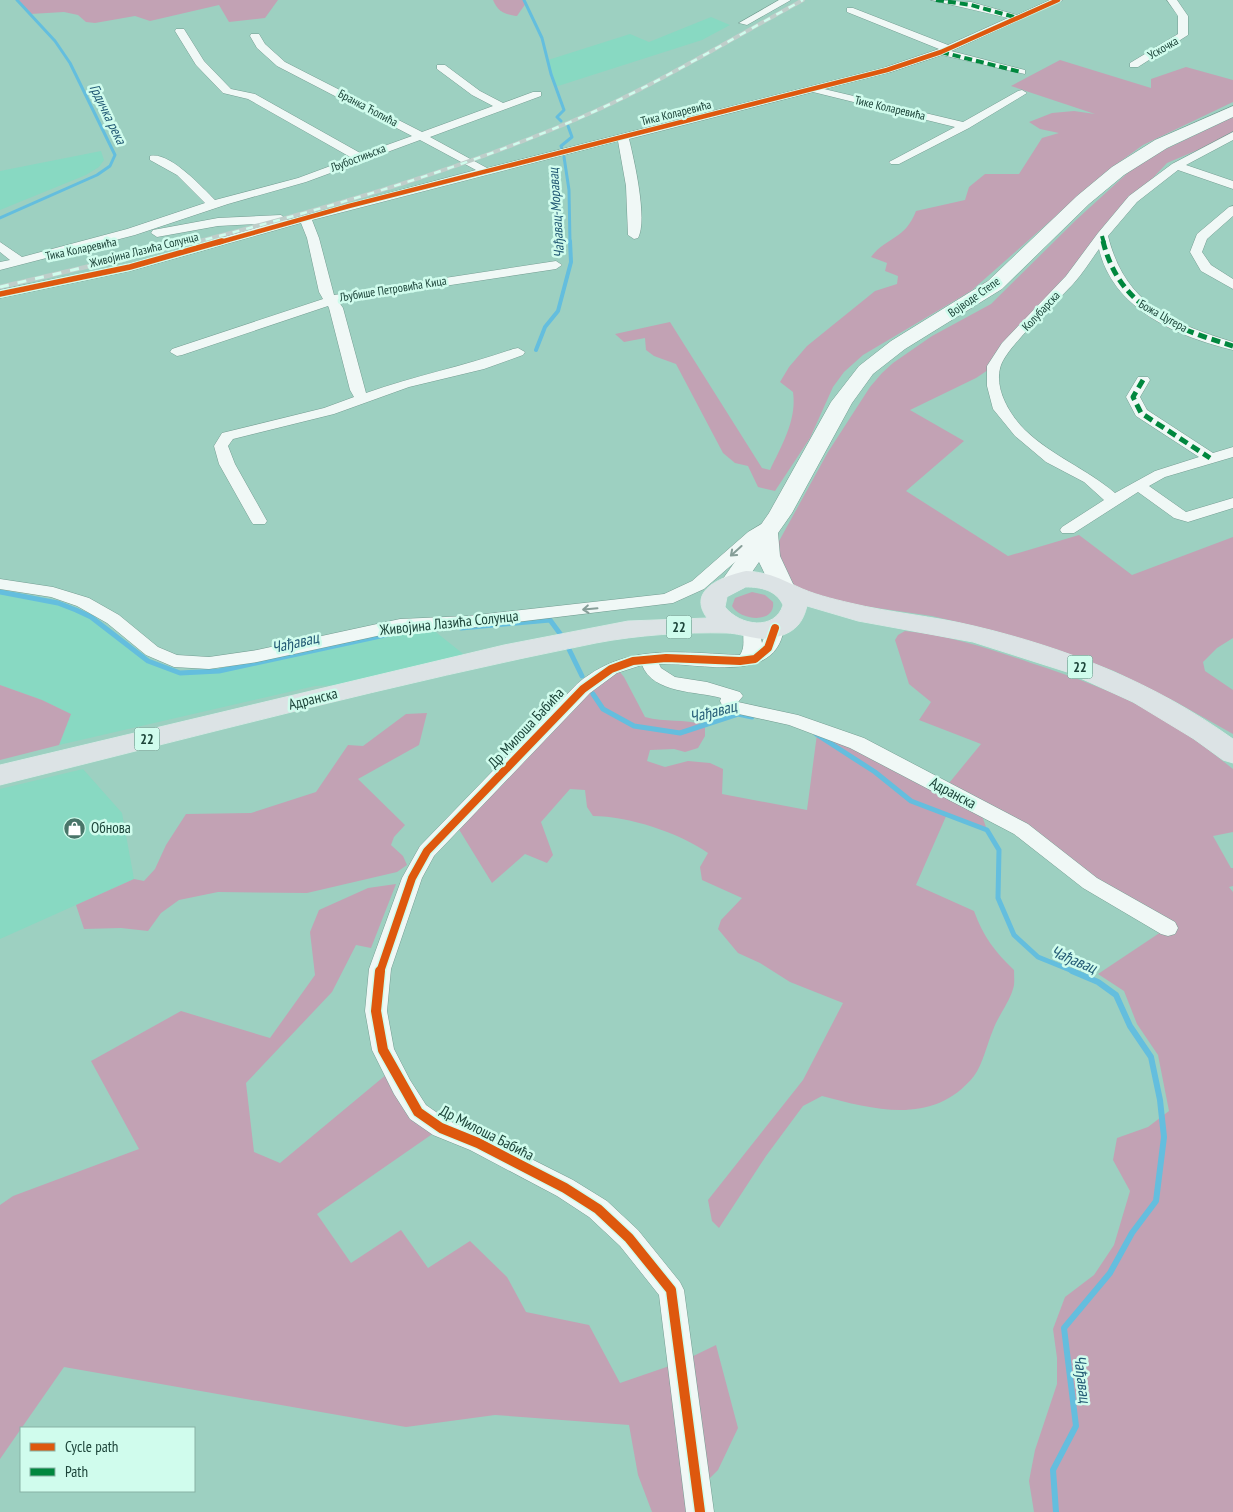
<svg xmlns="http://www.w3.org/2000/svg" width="1233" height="1512" font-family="'PT Sans Narrow',sans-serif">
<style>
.built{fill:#88d9c2}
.green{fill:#c2a2b4}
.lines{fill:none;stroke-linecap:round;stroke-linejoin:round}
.stream-far3{stroke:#64bede;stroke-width:3}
.stream-far2{stroke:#64bede;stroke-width:4}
.stream-far1{stroke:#64bede;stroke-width:5}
.stream{stroke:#64bede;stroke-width:6}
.street-casing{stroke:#749d92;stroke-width:1}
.secondary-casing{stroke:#749d92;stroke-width:1}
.primary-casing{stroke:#d3eae3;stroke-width:1}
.street{fill:#f0f8f6;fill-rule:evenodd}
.secondary{fill:#f0f8f6;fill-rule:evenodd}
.primary{fill:#dce3e5;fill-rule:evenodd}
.rail-far1-casing{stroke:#bfceca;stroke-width:4}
.rail-casing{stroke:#bfceca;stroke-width:4.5}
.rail-far1{stroke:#d0fced;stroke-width:2.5;stroke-dasharray:7;stroke-linecap:butt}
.rail{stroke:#d0fced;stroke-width:3;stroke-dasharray:9;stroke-linecap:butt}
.quiet-far1{stroke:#00873e;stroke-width:4;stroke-dasharray:8 4;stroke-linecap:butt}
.quiet{stroke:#00873e;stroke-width:5;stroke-dasharray:9 5;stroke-linecap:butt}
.cycleway-far3-casing{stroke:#d0fced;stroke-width:6}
.cycleway-far2-casing{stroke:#d0fced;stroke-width:8}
.cycleway-far1-casing{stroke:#d0fced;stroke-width:11}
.cycleway-casing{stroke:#d0fced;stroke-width:13}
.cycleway-far3{stroke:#de580e;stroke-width:4.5}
.cycleway-far2{stroke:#de580e;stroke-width:5.5}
.cycleway-far1{stroke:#de580e;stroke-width:8}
.cycleway{stroke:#de580e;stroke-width:10}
.oneway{stroke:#869e98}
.labels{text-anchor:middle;stroke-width:5;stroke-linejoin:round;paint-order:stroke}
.far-street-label{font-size:12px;fill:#1c4439;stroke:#d0fced}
.far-water-label{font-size:14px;font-style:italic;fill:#225a75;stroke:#d0fced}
.shield{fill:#d0fced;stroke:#527b6f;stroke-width:1}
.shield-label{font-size:14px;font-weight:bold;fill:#1c4439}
.street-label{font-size:15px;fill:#1c4439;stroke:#d0fced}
.poi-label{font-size:15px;fill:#1c4439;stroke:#d0fced;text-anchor:start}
.water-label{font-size:16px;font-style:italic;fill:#225a75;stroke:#d0fced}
</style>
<rect width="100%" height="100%" fill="#9dd0c1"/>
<g class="built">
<polygon points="711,17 730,25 702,40 555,87 548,60 630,34 649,42"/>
<polygon points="101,151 104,160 99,167 86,175 0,210 0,171"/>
<polygon points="0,592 58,603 76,610 91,617 148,661 180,673 219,671 400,631 419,629 432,629 472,661 343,685 315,686 59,745 70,714 42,700 0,685"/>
<polygon points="83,769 122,813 134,879 0,939 0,789"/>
</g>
<g class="green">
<polygon points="17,0 278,0 265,18 229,22 219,5 150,21 135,16 95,23 86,22 78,15 64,12 30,14"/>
<path d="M 493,0 L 524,0 L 526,3 L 517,16 C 504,14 498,12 493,0 Z"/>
<path d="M 1060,60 L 1151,88 L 1151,79 L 1186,67 L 1233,80 L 1233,102 L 1143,145 L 1107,171 L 971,291 L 863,355 L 844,372 L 833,387 L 810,438 L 775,491 L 758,487 L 748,466 L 735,463 L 723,453 L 676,364 L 654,356 L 646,350 L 645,338 L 624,342 L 615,334 L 670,322 L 762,468 L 770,470 C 782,445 797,420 793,392 L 780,382 L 789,367 L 807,346 L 875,291 L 897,284 L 898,276 L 885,271 L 887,263 L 871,257 C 886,237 905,240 916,211 L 965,200 L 969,187 L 985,174 L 1019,174 L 1042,138 L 1059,133 L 1040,129 L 1029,122 L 1052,113 L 1074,111 L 1095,114 L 1011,86 Z"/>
<polygon points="1233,117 1233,135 1167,163 1133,199 994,366 976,378 910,410 964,441 906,491 1008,556 1079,535 1132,575 1233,537 1233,638 1217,648 1203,662 1205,671 1233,690 1233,734 1176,702 1114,671 1058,650 995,631 932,616 836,602 791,589 773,552 828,452 870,387 882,373 893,363 932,336 991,304 1076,220 1133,168 1164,150"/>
<path d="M 752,592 L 765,595 L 773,602 C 776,624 740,621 732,606 L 735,598 Z"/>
<path d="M 905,631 C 948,635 991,649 1031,663 C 1074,677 1119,693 1158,716 C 1184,731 1209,750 1233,769 L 1233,832 L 1213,836 L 1231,868 L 1233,868 L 1233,886 L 1229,887 L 1233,892 L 1233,1512 L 1034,1512 L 1029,1481 L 1035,1450 L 1057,1384 L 1057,1358 L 1053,1329 L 1065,1297 L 1094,1275 L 1114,1245 L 1130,1191 L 1113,1160 L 1117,1138 L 1148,1127 L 1169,1111 L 1158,1055 L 1137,1024 L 1124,991 L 1098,974 L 1167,928 L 979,807 L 987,830 L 947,814 L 916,885 L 974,911 C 983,936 995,952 1014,970 C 1014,976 1015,984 1013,989 C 1009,1003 998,1016 993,1030 C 987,1044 983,1064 974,1076 C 934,1126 875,1110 822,1096 L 803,1106 L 766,1156 L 719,1228 L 712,1221 L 708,1200 L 803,1080 L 843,1003 L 790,982 L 760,963 L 738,953 L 718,929 L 721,920 L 742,898 L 702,880 L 700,867 L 708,853 C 680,833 628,816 593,816 L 587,807 L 585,790 L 570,789 L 541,822 L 553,855 L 547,863 L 525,854 L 492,883 L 455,823 L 615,666 L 624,677 L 645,717 C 665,723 683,718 705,725 L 705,736 L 698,748 L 685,752 L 674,749 L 650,750 L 647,761 L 665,767 L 688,761 L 710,763 L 723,769 L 722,794 L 807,810 L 817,734 L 825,729 L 945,788 L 981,744 L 919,720 L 931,702 L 909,684 L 895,640 L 898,635 Z"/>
<polygon points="0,685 42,700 71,714 59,745 0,760"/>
<polygon points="427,713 419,745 358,779 405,825 394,837 391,845 403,856 407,865 397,872 307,893 218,892 179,900 161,913 148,931 121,928 84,929 76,905 134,879 144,881 155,869 166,845 186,814 251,813 316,792 348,745 363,746 406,714"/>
<polygon points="396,884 371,948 356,945 332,992 246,1083 254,1152 280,1163 393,1069 441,1128 317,1214 351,1263 401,1230 428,1268 470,1241 507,1277 526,1312 589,1325 620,1383 681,1362 716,1345 738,1428 718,1470 698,1490 700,1512 652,1512 638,1475 629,1425 495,1415 406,1427 64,1367 0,1459 0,1205 13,1196 139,1149 91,1061 181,1011 270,1038 315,975 310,932 319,910 368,888"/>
</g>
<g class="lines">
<g class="stream-far3">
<polyline points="524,0 542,38 551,74 564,110 557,117 561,121"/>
<polyline points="562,149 561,146 572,137 568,126"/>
<polyline points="564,157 569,190 570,243"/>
<polyline points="0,218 97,175 110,166 115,155 70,63 55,41 17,0"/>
</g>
<polyline class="stream-far2" points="536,350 545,327 558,311 571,262 570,241"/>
<g class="stream-far1">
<polyline points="0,592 58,603 76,610 91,617 148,661 180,673 219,671 408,630"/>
<polyline points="461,628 550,620 564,639 582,676"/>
<polyline points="593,694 603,709 634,726 680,733 738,714 752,717"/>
<polyline points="816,734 875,772 911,801 987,830 999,850 998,898 1014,935 1038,957 1075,972"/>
</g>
<polyline class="stream" points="1056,1512 1053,1470 1076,1426 1064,1328 1110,1273 1132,1233 1156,1201 1164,1137 1160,1100 1151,1057 1130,1026 1116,995 1098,982 1072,971"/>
<defs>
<g id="street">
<polygon points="779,0 791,0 747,25 739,23"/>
<path d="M 931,0 L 971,2 L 1017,15 L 1050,0 L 1063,0 L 951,51 L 1025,70 L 1025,74 L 942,55 L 891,72 L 824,89 L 963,122 L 1018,91 L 1022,90 L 1027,93 L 969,128 L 899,164 L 891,164 L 889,162 L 955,127 L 813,92 L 629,139 C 634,159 648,220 638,238 L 634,239 L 628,235 L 626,186 L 618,141 L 312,220 L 319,238 L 334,295 L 556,261 L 562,265 L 556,269 L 339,302 L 343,308 L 366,393 C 414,376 465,366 513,349 L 518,348 L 525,352 L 523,355 L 484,369 L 409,387 L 334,414 L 233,439 L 228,446 L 235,464 L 267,521 L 265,524 L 253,524 L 251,521 L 219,464 L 214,446 L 222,433 L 324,408 L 354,397 L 350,390 L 329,308 L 328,306 L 182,355 L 177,356 L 170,352 L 172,349 L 323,299 L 319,292 L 307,238 L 301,223 L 130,271 L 0,298 L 0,290 L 128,264 L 274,223 L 218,226 L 157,237 L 151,233 L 153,230 L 218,218 L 281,215 L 287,220 L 476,170 L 420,140 L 306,182 L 228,204 L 135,235 L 0,270 L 0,262 L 10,260 L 0,252 L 0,242 L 22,257 L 127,229 L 205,203 L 177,175 L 150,160 L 150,156 C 169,151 202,187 215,200 L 298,178 L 352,158 L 248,99 L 223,93 L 196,65 L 175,31 L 176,29 L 184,29 L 204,61 L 231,89 L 255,94 L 362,154 L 412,136 L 277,66 L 257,48 L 250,36 L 251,34 L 259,34 L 265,44 L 285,62 L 422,132 L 493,106 L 472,95 L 437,69 L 437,65 L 445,65 L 480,91 L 503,103 L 533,92 L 541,92 L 541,96 L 430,137 L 487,168 L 883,68 L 939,49 L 847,12 L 847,8 L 853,8 L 948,45 L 1008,18 Z"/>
<polygon points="1167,0 1177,0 1188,16 1188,35 1138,67 1130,67 1130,63 1178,34 1178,16"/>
<path d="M 1233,132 L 1233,140 L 1186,165 L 1233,181 L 1233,189 L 1178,170 L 1137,202 L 1108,236 C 1125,304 1171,323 1233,342 L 1233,350 C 1179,337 1113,310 1099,249 C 1091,260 1083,273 1074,283 C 1057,302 1009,344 1001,365 C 993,388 1010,415 1025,430 C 1052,456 1087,469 1115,493 L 1155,471 L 1199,457 L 1136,416 L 1126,397 L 1138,377 L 1148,377 L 1150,380 L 1140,397 L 1147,410 L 1213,453 L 1233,447 L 1233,457 L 1165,477 L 1149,486 L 1186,512 L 1233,498 L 1233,508 L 1188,522 L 1174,518 L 1138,492 L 1074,533 L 1062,533 L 1060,530 L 1062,527 L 1104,500 L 1084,482 L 1046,462 L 1015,436 L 993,409 L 987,386 L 987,366 L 1002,343 L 1066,276 L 1098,233 L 1129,196 L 1172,164 Z"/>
<polygon points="1233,206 1233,216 1207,239 1202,252 1211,265 1233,279 1233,289 1201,271 1190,252 1197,234 1229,207"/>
<polygon points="773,517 779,519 781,522 704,589 673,603 468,628 400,631 257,662 209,669 174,667 146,655 107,623 77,606 51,597 0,589 0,579 53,587 89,598 119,615 158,647 177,655 209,657 257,650 400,619 468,616 664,594 692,581 748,532"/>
<path d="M 775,622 L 781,624 L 784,628 C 776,686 700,662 659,664 L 661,668 L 675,677 L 707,682 L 740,692 L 743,696 L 738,702 L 798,715 L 864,738 L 1028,824 L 1097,878 L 1175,922 L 1178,928 L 1175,934 L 1168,936 L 1161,934 L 1083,888 L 1014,834 L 850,748 L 789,725 L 725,711 L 720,701 L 721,698 C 697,691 653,694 642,665 L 617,673 L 590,693 L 434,856 L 422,878 L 391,969 L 387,1011 L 394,1049 L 410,1080 L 426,1105 L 449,1121 L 486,1136 L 573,1180 L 607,1201 L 638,1230 L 680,1282 L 684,1290 L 714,1512 L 686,1512 L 659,1295 L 620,1246 L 589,1217 L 557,1196 L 470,1150 L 433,1135 L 410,1119 L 394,1094 L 372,1050 L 365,1011 L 369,969 L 402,878 L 420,846 L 577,684 C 626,642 680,653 740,655 C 747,644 740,636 746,627 L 758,627 L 762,643 L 769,624 Z"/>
</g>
<polygon id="secondary" points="1233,106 1233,117 1167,148 1124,175 1089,204 1002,289 905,349 873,374 852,403 792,513 778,533 780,556 795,588 792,593 783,596 774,593 759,562 741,588 732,591 723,588 720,583 769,513 831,402 859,366 891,341 988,281 1077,196 1112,167 1155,140"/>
<path id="primary" d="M 746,571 C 766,572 779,578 796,586 C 812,594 833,599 850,603 C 891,613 933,616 974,626 C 1067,648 1155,683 1233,739 L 1233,763 L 1223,760 L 1194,739 L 1133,702 L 1067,672 L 973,642 L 858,621 L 807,606 C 803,622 796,631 780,636 C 757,643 747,634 727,633 C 684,632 638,635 596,643 C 396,683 198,736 0,785 L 0,765 L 504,645 L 628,621 L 707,618 C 686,589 724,576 746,571 ZM 746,587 C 761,587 776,590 783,605 C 775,631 740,626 725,607 L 727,597 Z"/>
</defs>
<use href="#street" class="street-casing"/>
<use href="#secondary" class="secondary-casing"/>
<use href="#primary" class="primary-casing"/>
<use href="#street" class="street"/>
<use href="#secondary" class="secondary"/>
<use href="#primary" class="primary"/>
<defs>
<path id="rail-far1" d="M 192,243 C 328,208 465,169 593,112 C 666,79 733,38 803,0"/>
<polyline id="rail" points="0,287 197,241"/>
</defs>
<use href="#rail-far1" class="rail-far1-casing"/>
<use href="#rail" class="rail-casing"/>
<use href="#rail-far1" class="rail-far1"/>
<use href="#rail" class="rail"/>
<g class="quiet-far1">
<polyline points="936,0 971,5 1018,18"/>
<polyline points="941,52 1021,72"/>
<polyline points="1102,236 1104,243"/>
</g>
<g class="quiet">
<path d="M 1103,241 C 1119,308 1174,328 1233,346"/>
<polyline points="1143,380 1133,397 1141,413 1210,458"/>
</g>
<defs>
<polyline id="cycleway-far3" points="217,243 349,206 887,70 941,52 1058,0"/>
<polyline id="cycleway-far2" points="0,294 130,267 222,241"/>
<polyline id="cycleway-far1" points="380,972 412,878 427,851 583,689 611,669 633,661 666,658 740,661 755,659 768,648 775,628"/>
<polyline id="cycleway" points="380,971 376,1011 383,1050 418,1112 441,1128 478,1143 565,1188 598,1209 629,1238 671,1290 700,1512"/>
</defs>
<use href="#cycleway-far3" class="cycleway-far3-casing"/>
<use href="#cycleway-far2" class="cycleway-far2-casing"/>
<use href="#cycleway-far1" class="cycleway-far1-casing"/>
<use href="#cycleway" class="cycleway-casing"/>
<use href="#cycleway-far3" class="cycleway-far3"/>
<use href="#cycleway-far2" class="cycleway-far2"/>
<use href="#cycleway-far1" class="cycleway-far1"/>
<use href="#cycleway" class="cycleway"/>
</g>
<defs><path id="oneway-shaft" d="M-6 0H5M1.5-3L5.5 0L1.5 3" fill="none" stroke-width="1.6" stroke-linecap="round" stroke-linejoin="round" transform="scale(1.25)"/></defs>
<g class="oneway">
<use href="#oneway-shaft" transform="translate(736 551) rotate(138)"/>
<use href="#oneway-shaft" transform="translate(590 609) rotate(175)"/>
</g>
<defs>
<symbol id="shop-disc" viewBox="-11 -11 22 22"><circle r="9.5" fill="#497569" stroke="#d0fced"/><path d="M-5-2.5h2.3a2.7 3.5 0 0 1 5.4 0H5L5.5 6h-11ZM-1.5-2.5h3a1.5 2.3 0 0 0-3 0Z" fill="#fff"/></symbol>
</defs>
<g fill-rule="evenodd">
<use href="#shop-disc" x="62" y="816" width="25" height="25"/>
</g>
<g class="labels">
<g class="far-street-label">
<text transform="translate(1163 48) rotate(-30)" y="4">Ускочка</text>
<text transform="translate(368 108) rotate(28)" y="4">Бранка Ћопића</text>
<text transform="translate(890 108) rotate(13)" y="4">Тике Коларевића</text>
<text transform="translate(676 113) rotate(-14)" y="4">Тика Коларевића</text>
<text transform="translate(358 158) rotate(-21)" y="4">Љубостињска</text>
<text transform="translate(81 249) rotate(-12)" y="4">Тика Коларевића</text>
<text transform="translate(144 250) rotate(-14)" y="4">Живојина Лазића Солунца</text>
<text transform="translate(393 289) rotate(-9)" y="4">Љубише Петровића Кица</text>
<text transform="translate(974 297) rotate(-35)" y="4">Војводе Степе</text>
<text transform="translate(1041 311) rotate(-47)" y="4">Колубарска</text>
<text transform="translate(1163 316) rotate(29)" y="4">Божа Цугера</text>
</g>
<g class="far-water-label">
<text transform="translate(108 114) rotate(64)" y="5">Грдичка река</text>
<text transform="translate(556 213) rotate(-94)" y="5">Чађавац-Моравац</text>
</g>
<g class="shield">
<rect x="666.5" y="615.5" width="25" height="23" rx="4"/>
<rect x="1067.5" y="655.5" width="25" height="23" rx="4"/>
<rect x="134.5" y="727.5" width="25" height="23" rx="4"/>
</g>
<g class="shield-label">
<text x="679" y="632">22</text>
<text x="1080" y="672">22</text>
<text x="147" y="744">22</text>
</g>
<g class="street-label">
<text transform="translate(449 623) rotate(-6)" y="5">Живојина Лазића Солунца</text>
<text transform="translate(313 699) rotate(-14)" y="5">Адранска</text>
<text transform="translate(526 728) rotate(-47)" y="5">Др Милоша Бабића</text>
<text transform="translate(953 793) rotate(28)" y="5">Адранска</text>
<text transform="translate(487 1133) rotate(27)" y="5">Др Милоша Бабића</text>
</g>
<g class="poi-label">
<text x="91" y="833">Обнова</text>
</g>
<g class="water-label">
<text transform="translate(295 642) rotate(-13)" y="6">Чађавац</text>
<text transform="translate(713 711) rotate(-14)" y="6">Чађавац</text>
<text transform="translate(1074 959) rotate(23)" y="6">Чађавац</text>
<text transform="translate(1083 1379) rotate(83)" y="6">Чађавац</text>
</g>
</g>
<rect x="20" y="1427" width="175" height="65" fill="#d0fced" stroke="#88b2a5"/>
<rect x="30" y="1443" width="25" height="8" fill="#de580e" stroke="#88b2a5"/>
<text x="65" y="1452" font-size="15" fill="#1c4439">Cycle path</text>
<rect x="30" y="1468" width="25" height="8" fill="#00873e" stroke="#88b2a5"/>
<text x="65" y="1477" font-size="15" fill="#1c4439">Path</text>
</svg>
